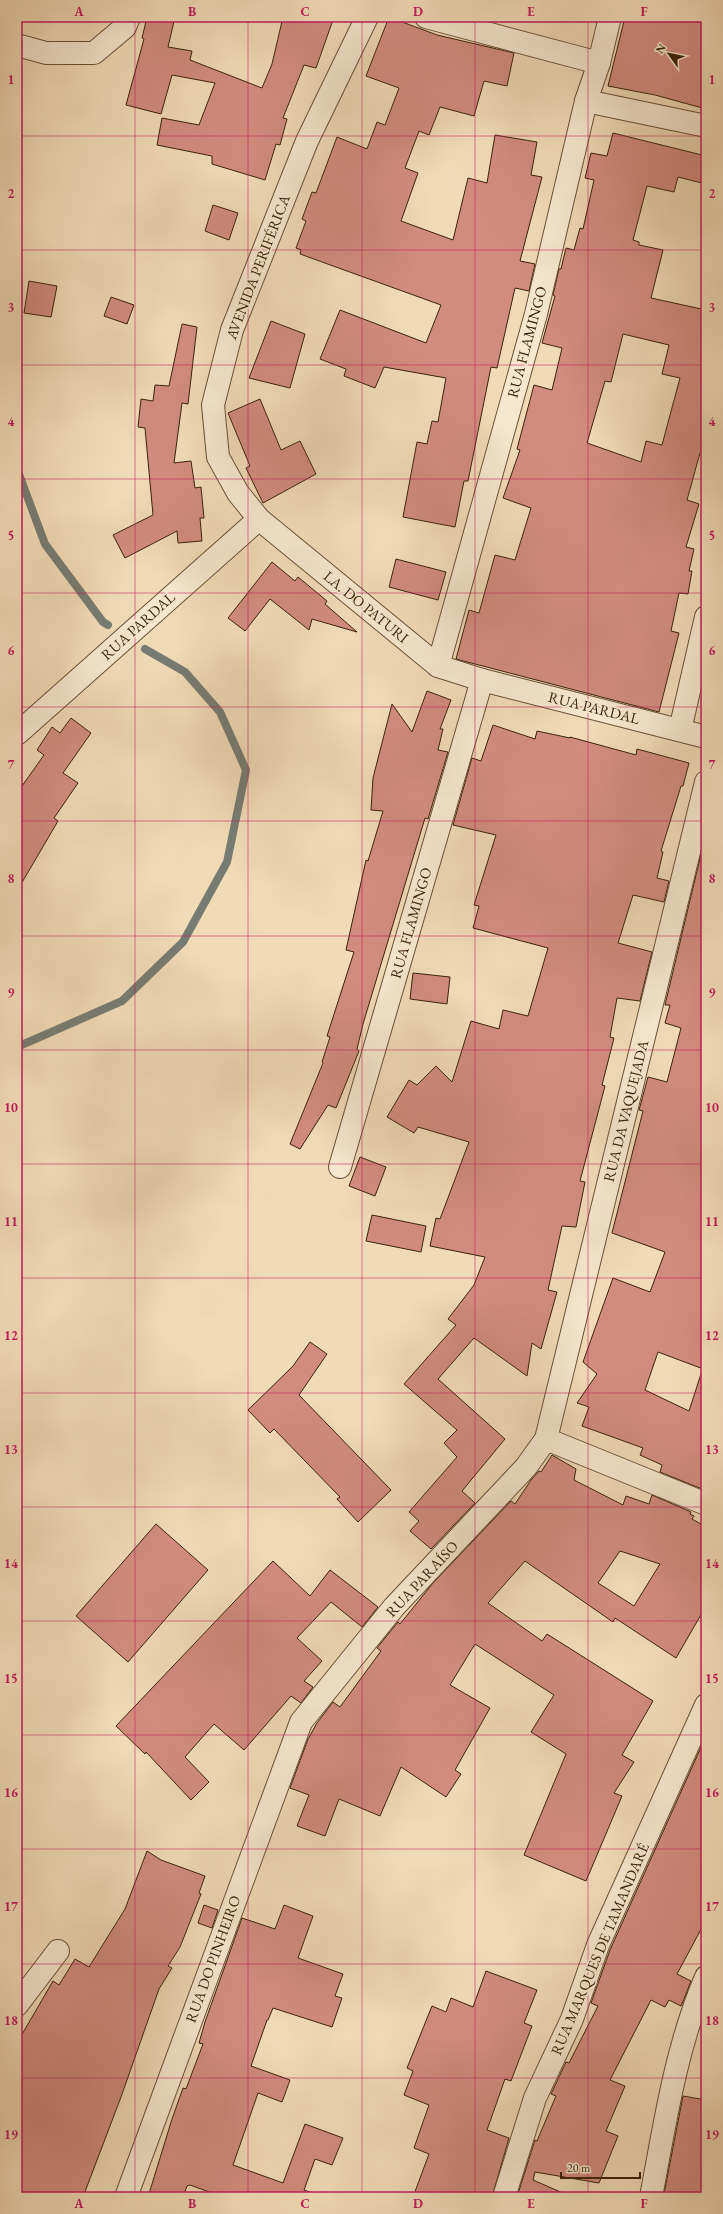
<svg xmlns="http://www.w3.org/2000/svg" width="723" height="2214" font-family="'EB Garamond',serif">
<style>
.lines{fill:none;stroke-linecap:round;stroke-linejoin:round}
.stream{stroke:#777c72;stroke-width:8}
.building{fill:#d28c7f;stroke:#3a2208;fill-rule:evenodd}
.minor-casing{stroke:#685034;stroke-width:24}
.tertiary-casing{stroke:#685034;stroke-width:24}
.minor{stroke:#f6e8d0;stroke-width:22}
.tertiary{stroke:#f6e8d0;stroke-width:22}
.grid{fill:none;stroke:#c2185b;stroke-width:1;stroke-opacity:0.55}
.labels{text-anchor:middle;stroke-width:3.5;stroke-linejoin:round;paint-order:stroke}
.street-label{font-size:15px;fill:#3a2208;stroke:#f6e8d0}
.neatline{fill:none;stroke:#c2185b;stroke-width:1.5}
.grid-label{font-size:13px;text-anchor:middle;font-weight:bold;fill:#c2185b}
</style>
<rect width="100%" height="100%" fill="#f1dbb7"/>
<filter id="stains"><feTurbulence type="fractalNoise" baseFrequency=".005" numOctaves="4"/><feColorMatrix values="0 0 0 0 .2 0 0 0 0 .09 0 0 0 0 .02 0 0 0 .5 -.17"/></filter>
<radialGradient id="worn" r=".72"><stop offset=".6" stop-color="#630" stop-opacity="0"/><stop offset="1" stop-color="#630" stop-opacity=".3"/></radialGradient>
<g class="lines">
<g class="stream">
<polyline points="17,469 45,544 103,622 108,625"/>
<polyline points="17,1047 122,1001 183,942 227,862 246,770 220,712 185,672 145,649"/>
</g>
</g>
<g class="building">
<polygon points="147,17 175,17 168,47 192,51 190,60 262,88 272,64 283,17 334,17 316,68 304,65 283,118 287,119 280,145 276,144 265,180 212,164 212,156 157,145 162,118 199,125 215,83 172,75 161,114 126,105 144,39 142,38"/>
<polygon points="389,17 437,35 514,53 507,86 484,81 474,116 440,107 429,135 419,131 405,168 418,173 401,221 453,240 468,178 487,183 495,135 537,142 531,175 542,177 520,261 535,264 529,291 515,288 497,368 491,367 468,481 464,481 455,527 403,517 417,442 427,444 432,421 438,422 446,378 384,367 375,388 344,376 346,369 320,359 340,310 426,343 441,305 300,254 301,250 296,248 306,221 302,219 312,192 316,193 337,137 367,149 377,122 385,125 399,88 366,76"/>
<polygon points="625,17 706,17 706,109 655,95 608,86"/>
<path d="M 613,133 L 706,156 L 706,184 L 678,177 L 674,192 L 647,186 L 633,240 L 639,242 L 639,245 L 663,250 L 651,298 L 706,310 L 706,455 L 700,453 L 687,500 L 699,504 L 686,547 L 694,549 L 689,571 L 692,571 L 688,594 L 679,593 L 671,631 L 679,633 L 659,712 L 456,659 L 469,610 L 479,613 L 495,555 L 515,560 L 531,508 L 503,498 L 520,450 L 517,449 L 534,385 L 552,390 L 562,348 L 542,343 L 555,296 L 553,295 L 559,269 L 561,269 L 566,248 L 574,250 L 580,228 L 583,229 L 594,180 L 585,178 L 591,153 L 607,156 ZM 623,334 L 669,345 L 662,374 L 680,378 L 662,445 L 646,441 L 641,462 L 587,443 L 605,381 L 611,382 Z"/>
<polygon points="213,205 238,213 229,240 205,231"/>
<polygon points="29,281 57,286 51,317 24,313"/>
<polygon points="111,297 134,305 127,324 104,316"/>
<polygon points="271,321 305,334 290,388 249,378"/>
<polygon points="182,324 197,327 188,404 182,403 174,463 191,461 195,488 201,487 204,518 200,518 202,541 178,543 177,531 125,558 113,535 153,515 145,428 138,427 141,399 153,401 155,385 169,386"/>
<polygon points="260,399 281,450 300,441 316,474 263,503 246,468 250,466 228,413"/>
<polygon points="396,559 446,572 438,600 389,587"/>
<polygon points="272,562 295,581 298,577 327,601 325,604 357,632 312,619 309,630 270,599 245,631 228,618"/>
<polygon points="427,691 451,700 440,729 443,729 438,750 448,752 428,819 425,818 363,1024 357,1049 359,1051 336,1108 328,1105 300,1149 290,1144 323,1063 322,1062 330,1037 327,1036 354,952 346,950 366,860 368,861 383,811 371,810 373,778 392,704 412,732"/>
<polygon points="71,718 91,733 63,773 78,783 54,818 58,821 17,891 17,793 44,755 37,750 52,727 60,733"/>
<polygon points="493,725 535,739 537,731 570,738 570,737 636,755 637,749 689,763 683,786 681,786 661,851 663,852 657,878 669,881 664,902 633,895 618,943 652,952 640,1001 617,998 610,1037 614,1038 602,1085 605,1086 580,1181 585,1182 576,1227 562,1226 548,1290 557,1292 541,1349 532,1343 527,1376 474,1338 438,1379 505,1439 462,1491 475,1503 431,1549 410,1531 419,1521 409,1512 457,1457 444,1443 457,1430 404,1384 456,1325 448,1319 474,1285 485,1257 430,1246 436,1218 440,1219 469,1142 418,1127 414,1133 387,1117 409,1080 417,1085 436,1066 452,1082 471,1021 499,1029 503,1010 528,1016 548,948 473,928 479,906 474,905 496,835 453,825 472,758 481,761"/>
<polygon points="702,850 706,851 706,1370 658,1352 645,1390 689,1411 702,1371 706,1372 706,1480 702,1489 660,1472 662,1465 640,1455 643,1448 582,1426 589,1407 577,1403 597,1374 583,1362 613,1278 650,1292 665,1252 612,1233 643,1111 639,1110 648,1077 667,1082 681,1028 665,1023 670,1005 665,1005"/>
<polygon points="413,973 450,977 447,1004 410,999"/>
<polygon points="360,1157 386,1167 375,1196 349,1186"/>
<polygon points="372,1215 426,1226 421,1252 366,1241"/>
<polygon points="310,1342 327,1354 299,1395 391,1490 358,1522 337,1499 340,1497 274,1429 270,1433 248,1410 293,1366"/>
<path d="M 552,1455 L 576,1469 L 574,1480 L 623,1505 L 626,1496 L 649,1504 L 652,1495 L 691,1512 L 690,1514 L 694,1516 L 692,1519 L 706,1527 L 706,1606 L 676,1658 L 615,1618 L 613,1622 L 525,1561 L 488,1603 L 542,1641 L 547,1634 L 653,1701 L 622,1755 L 634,1762 L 614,1793 L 622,1796 L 586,1881 L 524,1855 L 566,1754 L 531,1732 L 554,1695 L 475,1644 L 450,1685 L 490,1708 L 455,1770 L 461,1774 L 446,1797 L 401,1767 L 380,1816 L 339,1799 L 325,1836 L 297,1826 L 309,1795 L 290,1788 L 308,1739 L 317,1723 L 333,1702 L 340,1707 L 381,1651 L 377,1648 L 398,1622 L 400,1624 L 433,1583 L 511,1501 L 515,1504 L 531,1480 L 539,1471 L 541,1472 ZM 620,1551 L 660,1564 L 634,1606 L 598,1583 Z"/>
<polygon points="156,1524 208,1570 128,1662 76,1616"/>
<polygon points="273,1561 310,1596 330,1570 378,1607 362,1627 331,1602 297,1638 322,1661 304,1681 313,1687 301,1703 291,1696 244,1750 214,1724 185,1757 209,1782 191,1800 146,1752 145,1754 116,1726"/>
<polygon points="706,1736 706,1920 677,1974 691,1981 684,1999 681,2006 669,2000 665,2007 651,2000 610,2080 625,2086 606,2131 618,2136 599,2183 535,2172 533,2180 572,2197 517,2197 535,2140 537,2141 556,2096 551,2094 566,2062 569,2063 598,2006 591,2003 610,1950"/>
<polygon points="147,1851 161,1860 205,1876 199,1893 201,1894 180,1947 168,1966 172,1968 159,1989 121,2097 83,2197 17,2197 17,2043 53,1981 59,1985 75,1959 89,1967 125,1909"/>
<polygon points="204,1905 218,1910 212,1928 198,1923"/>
<polygon points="284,1905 313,1916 298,1958 343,1974 335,1996 342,1998 332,2027 273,2008 268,2020 267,2020 251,2066 290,2080 282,2102 258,2093 233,2165 283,2183 305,2124 343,2138 332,2165 315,2159 304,2190 315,2194 314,2197 223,2197 190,2185 187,2186 183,2197 148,2197 172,2119 183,2088 186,2089 203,2044 199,2043 205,2022 242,1918 275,1929"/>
<polygon points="486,1971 537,1990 524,2023 532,2026 511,2081 505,2079 487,2130 509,2138 492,2197 413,2197 429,2154 414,2148 429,2105 404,2095 413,2071 407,2068 432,2006 446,2012 451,1998 473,2007"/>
<polygon points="683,2096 706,2100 706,2197 679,2197 664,2194"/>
</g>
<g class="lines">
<defs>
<g id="minor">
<polyline points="367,17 307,141 232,330 213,405 218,457 238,493 259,519 438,666 482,680 706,737"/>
<polyline points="426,17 599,63"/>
<polyline points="17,45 46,53 94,53 125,27 129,17"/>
<polyline points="586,101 706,126"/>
<polyline points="438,666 536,314 586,101 599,63 610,17"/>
<polyline points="680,730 706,617"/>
<polyline points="17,734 259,519"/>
<polyline points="340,1167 482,680"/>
<polyline points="546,1439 706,1504"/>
<polyline points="17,2005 58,1951"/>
<polyline points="126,2197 301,1722 394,1607 526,1467 546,1439 706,782"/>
<path d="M 651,2197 C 665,2123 676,2047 706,1977"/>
</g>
<polyline id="tertiary" points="504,2197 535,2098 572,2019 598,1945 706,1705"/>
</defs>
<use href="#minor" class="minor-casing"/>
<use href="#tertiary" class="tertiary-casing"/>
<use href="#minor" class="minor"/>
<use href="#tertiary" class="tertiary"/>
</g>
<path class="grid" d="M 135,17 L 135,2197M 248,17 L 248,2197M 362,17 L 362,2197M 475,17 L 475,2197M 588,17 L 588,2197M 17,136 L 706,136M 17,250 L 706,250M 17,365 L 706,365M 17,479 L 706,479M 17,593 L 706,593M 17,707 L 706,707M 17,821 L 706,821M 17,936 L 706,936M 17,1050 L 706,1050M 17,1164 L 706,1164M 17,1278 L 706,1278M 17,1393 L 706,1393M 17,1507 L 706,1507M 17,1621 L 706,1621M 17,1735 L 706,1735M 17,1849 L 706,1849M 17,1964 L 706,1964M 17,2078 L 706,2078"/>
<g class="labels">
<g class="street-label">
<text transform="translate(258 267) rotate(-69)" y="5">AVENIDA PERIFÉRICA</text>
<text transform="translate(527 342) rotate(-75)" y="5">RUA FLAMINGO</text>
<text transform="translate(366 607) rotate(39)" y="5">LA. DO PATURI</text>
<text transform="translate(138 626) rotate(-42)" y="5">RUA PARDAL</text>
<text transform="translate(594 708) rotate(14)" y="5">RUA PARDAL</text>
<text transform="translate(411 923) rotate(-74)" y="5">RUA FLAMINGO</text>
<text transform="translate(626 1111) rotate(-76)" y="5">RUA DA VAQUEJADA</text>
<text transform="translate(422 1579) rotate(-47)" y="5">RUA PARAÍSO</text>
<text transform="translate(600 1949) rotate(-67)" y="5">RUA MARQUES DE TAMANDARÉ</text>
<text transform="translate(213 1959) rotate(-70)" y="5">RUA DO PINHEIRO</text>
</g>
</g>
<rect width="723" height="2214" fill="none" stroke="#f1dbb7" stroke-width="44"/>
<g transform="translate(669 54) rotate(303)" stroke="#f6e8d0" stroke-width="3" paint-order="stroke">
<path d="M0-3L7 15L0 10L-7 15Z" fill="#3a2208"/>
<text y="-6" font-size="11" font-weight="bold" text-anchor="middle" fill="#3a2208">N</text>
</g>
<path d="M561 2172v6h79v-6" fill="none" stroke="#3a2208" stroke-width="2"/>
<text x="567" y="2172" font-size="12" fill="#3a2208" stroke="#f6e8d0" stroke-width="3" paint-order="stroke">20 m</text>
<rect x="22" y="22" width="679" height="2170" class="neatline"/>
<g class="grid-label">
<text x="79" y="16">A</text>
<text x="192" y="16">B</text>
<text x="305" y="16">C</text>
<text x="418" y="16">D</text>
<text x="531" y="16">E</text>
<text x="644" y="16">F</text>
<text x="11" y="84">1</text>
<text x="712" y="84">1</text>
<text x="11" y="198">2</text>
<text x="712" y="198">2</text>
<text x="11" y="312">3</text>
<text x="712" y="312">3</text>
<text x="11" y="426">4</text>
<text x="712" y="426">4</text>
<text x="11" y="540">5</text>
<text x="712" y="540">5</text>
<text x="11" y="655">6</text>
<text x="712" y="655">6</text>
<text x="11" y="769">7</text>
<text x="712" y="769">7</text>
<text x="11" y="883">8</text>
<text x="712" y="883">8</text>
<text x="11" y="997">9</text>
<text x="712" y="997">9</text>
<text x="11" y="1112">10</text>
<text x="712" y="1112">10</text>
<text x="11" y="1226">11</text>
<text x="712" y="1226">11</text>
<text x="11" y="1340">12</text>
<text x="712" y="1340">12</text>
<text x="11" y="1454">13</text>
<text x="712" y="1454">13</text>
<text x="11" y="1568">14</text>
<text x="712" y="1568">14</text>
<text x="11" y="1683">15</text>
<text x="712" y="1683">15</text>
<text x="11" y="1797">16</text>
<text x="712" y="1797">16</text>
<text x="11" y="1911">17</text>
<text x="712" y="1911">17</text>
<text x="11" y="2025">18</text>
<text x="712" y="2025">18</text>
<text x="11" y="2139">19</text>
<text x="712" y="2139">19</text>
<text x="79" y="2208">A</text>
<text x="192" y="2208">B</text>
<text x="305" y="2208">C</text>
<text x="418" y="2208">D</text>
<text x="531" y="2208">E</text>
<text x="644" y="2208">F</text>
</g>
<rect width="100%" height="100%" filter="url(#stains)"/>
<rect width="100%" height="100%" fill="url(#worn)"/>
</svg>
